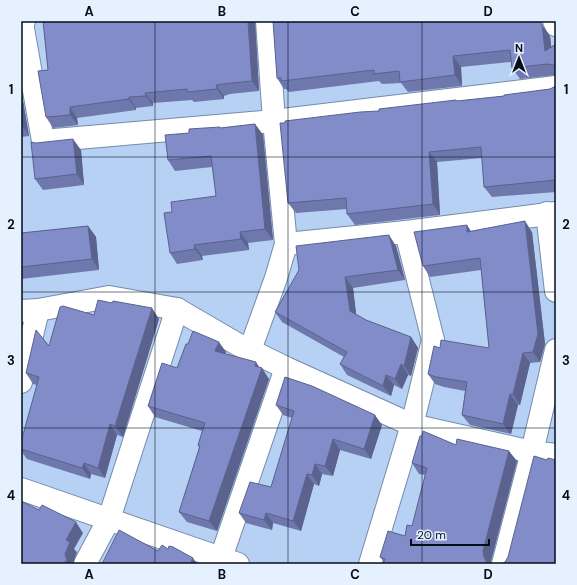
<svg xmlns="http://www.w3.org/2000/svg" width="577" height="585" font-family="'DM Sans',sans-serif">
<style>
.lines{fill:none;stroke-linecap:round;stroke-linejoin:round}
.street-casing{stroke:#738bac;stroke-width:24}
.street{stroke:#fff;stroke-width:22}
.wall{fill:#6f78ad}
.shaded-wall{fill:#5a628d}
.building{fill:#818cc9;stroke:#5a628d}
.grid{fill:none;stroke:#050d18;stroke-width:1;stroke-opacity:0.55}
.neatline{fill:none;stroke:#050d18;stroke-width:1.5}
.grid-label{font-size:13px;text-anchor:middle;font-weight:bold;fill:#050d18}
</style>
<rect width="100%" height="100%" fill="#b6d1f4"/>
<g class="lines">
<defs>
<g id="street">
<polyline points="24,21 22,23 43,141 274,121 556,87"/>
<polyline points="554,21 556,25"/>
<polyline points="547,213 556,291"/>
<polyline points="286,244 406,232 556,213"/>
<polyline points="21,311 38,310 109,297 177,309 237,344 286,368 412,425 532,452 556,455"/>
<polyline points="250,350 276,278 286,244 274,121 267,21"/>
<polyline points="21,382 38,310"/>
<polyline points="21,489 238,564"/>
<polyline points="221,558 286,368"/>
<polyline points="85,564 109,519 177,309"/>
<polyline points="370,564 412,425 433,340 406,232"/>
<polyline points="503,564 532,452 556,350"/>
</g>
</defs>
<use href="#street" class="street-casing"/>
<use href="#street" class="street"/>
</g>
<g class="wall">
<polygon points="43,21 255,21 259,91 230,94 224,96 224,99 194,102 192,100 153,103 153,106 136,108 136,110 77,118 78,125 53,128 46,117 48,70"/>
<polygon points="550,36 551,47 556,44 556,75 520,79 512,68 511,62 461,67 462,86 408,92 401,83 382,84 379,81 289,92 286,89 284,89 277,78"/>
<polygon points="556,86 556,192 492,197 484,187 482,158 437,162 440,215 355,225 347,214 347,209 296,213 288,203 285,123 379,111 456,100 457,101 504,96 550,89"/>
<polygon points="21,89 29,136 21,137"/>
<polygon points="255,124 263,135 273,240 248,243 249,250 202,256 203,260 177,264 170,253 172,212 216,196 212,167 175,171 168,160 189,133 221,128"/>
<polygon points="36,143 81,150 84,185 43,190 35,179"/>
<polygon points="88,226 96,237 99,270 21,279 21,233"/>
<polygon points="471,231 532,232 545,344 540,362 530,363 520,405 518,405 511,434 470,425 462,415 465,391 444,387 435,384 428,374 440,348 489,348 481,270 430,277 423,266"/>
<polygon points="396,246 405,280 353,288 356,314 366,320 411,337 418,348 411,376 408,375 402,389 394,385 391,396 347,375 340,364 344,357 282,322 275,312"/>
<polygon points="94,315 159,319 123,437 117,435 105,478 91,474 90,479 27,459 21,451 21,442 37,385 33,384 26,373 49,346"/>
<polygon points="188,344 226,352 226,354 260,368 269,379 217,531 187,522 179,512 199,448 198,445 202,431 155,417 148,406 177,368"/>
<polygon points="276,405 382,425 371,459 340,450 333,476 322,474 319,486 314,484 301,531 273,523 272,530 246,523 239,513 271,487 292,418 283,415"/>
<polygon points="456,445 517,461 491,561 384,562 380,557 405,536 412,526 425,475 419,474 412,463"/>
</g>
<g class="shaded-wall">
<polygon points="248,21 255,21 259,91 252,81"/>
<polygon points="542,25 550,36 553,61 545,51"/>
<polygon points="453,56 461,67 462,86 455,75"/>
<polygon points="216,85 224,96 224,99 217,89"/>
<polygon points="21,89 29,136 22,125 21,121"/>
<polygon points="145,93 153,103 153,106 146,96"/>
<polygon points="129,97 136,108 136,110 129,99"/>
<polygon points="70,107 77,118 78,125 70,115"/>
<polygon points="255,124 263,135 273,240 265,229"/>
<polygon points="73,139 81,150 84,185 77,174"/>
<polygon points="429,152 437,162 440,215 433,204"/>
<polygon points="525,221 532,232 545,344 540,362 533,352"/>
<polygon points="467,225 474,236 467,232"/>
<polygon points="88,226 96,237 99,270 92,259"/>
<polygon points="240,232 248,243 249,250 241,239"/>
<polygon points="389,235 396,246 405,280 398,270"/>
<polygon points="194,245 202,256 203,260 195,249"/>
<polygon points="345,277 353,288 357,321 350,311"/>
<polygon points="152,308 159,319 123,437 115,426"/>
<polygon points="411,337 418,348 411,376 404,366"/>
<polygon points="219,342 226,352 223,362 215,351"/>
<polygon points="523,353 530,363 520,405 513,394"/>
<polygon points="256,362 261,370 262,368 269,379 217,531 209,521"/>
<polygon points="401,364 408,375 402,389 395,379"/>
<polygon points="386,375 394,385 391,396 383,386"/>
<polygon points="510,394 518,405 511,434 503,424"/>
<polygon points="375,415 382,425 371,459 364,449"/>
<polygon points="110,424 117,435 105,478 98,468"/>
<polygon points="333,439 340,450 333,476 325,466"/>
<polygon points="509,451 517,461 491,561 491,564 488,564 484,557 483,551"/>
<polygon points="84,463 91,474 90,479 82,468"/>
<polygon points="315,464 322,474 319,486 312,475"/>
<polygon points="307,474 314,484 301,531 293,521"/>
<polygon points="266,513 273,523 272,530 264,520"/>
<polygon points="76,522 83,533 74,549 77,552 73,564 67,564 66,562 65,554 66,540"/>
<polygon points="193,558 197,564 193,564 191,562"/>
</g>
<g class="building">
<polygon points="43,21 248,21 252,81 223,84 216,85 217,89 187,92 187,89 145,93 146,96 129,97 129,99 70,107 70,115 46,117 38,71 48,70"/>
<polygon points="273,21 539,21 542,25 545,51 556,44 556,67 554,65 547,64 512,68 510,50 453,56 455,75 400,82 399,71 374,74 374,70 281,81 281,78 277,78"/>
<polygon points="556,86 556,180 484,187 481,147 429,152 433,204 347,214 346,198 288,203 280,123 285,123 285,121 360,112 379,111 379,109 456,100 457,101 504,96 504,95 550,89"/>
<polygon points="255,124 265,229 240,232 241,239 194,245 195,249 170,253 164,213 172,212 171,202 216,196 211,156 168,160 165,135 189,133 189,129 220,127 220,128"/>
<polygon points="73,139 77,174 35,179 31,142 36,143"/>
<polygon points="525,221 538,334 533,352 523,353 513,394 510,394 503,424 462,415 467,382 436,377 428,374 434,346 440,348 441,340 489,348 480,258 423,266 414,232 467,225 467,232"/>
<polygon points="88,226 92,259 21,267 21,233"/>
<polygon points="389,235 398,270 345,277 350,311 366,320 411,337 404,366 401,364 395,379 386,375 383,386 340,364 347,352 275,312 299,270 296,246"/>
<polygon points="98,300 112,303 113,301 152,308 115,426 110,424 98,468 84,463 82,468 21,449 21,442 39,377 26,373 36,330 49,346 60,307 63,306 94,315"/>
<polygon points="193,331 219,342 215,351 256,362 255,366 262,368 209,521 179,512 200,446 198,445 205,423 148,406 162,363 177,368 186,344 188,344"/>
<polygon points="285,377 312,386 375,415 364,449 333,439 325,466 315,464 312,475 307,474 293,521 266,513 264,520 239,513 250,482 271,487 294,411 276,405"/>
<polygon points="423,431 456,445 457,439 509,451 483,551 484,557 487,563 490,564 383,564 385,559 380,557 388,531 405,536 407,525 412,526 427,468 412,463 420,436 422,436"/>
<polygon points="534,456 547,460 548,458 556,460 556,564 501,564 505,562 508,557"/>
<polygon points="21,501 39,510 42,505 76,522 66,540 70,542 65,554 67,560 66,562 65,561 63,564 21,564"/>
<polygon points="119,530 158,551 162,545 168,549 169,546 173,547 193,558 191,562 195,564 102,564"/>
</g>
<path class="grid" d="M 155,21 L 155,564M 288,21 L 288,564M 422,21 L 422,564M 21,157 L 556,157M 21,292 L 556,292M 21,428 L 556,428"/>
<rect width="577" height="585" fill="none" stroke="#e6f1ff" stroke-width="44"/>
<g transform="translate(519 58)" stroke="#e6f1ff" stroke-width="3" paint-order="stroke">
<path d="M0-3L7 15L0 10L-7 15Z" fill="#050d18"/>
<text y="-6" font-size="11" font-weight="bold" text-anchor="middle" fill="#050d18">N</text>
</g>
<path d="M411 539v6h78v-6" fill="none" stroke="#050d18" stroke-width="2"/>
<text x="417" y="539" font-size="12" fill="#050d18" stroke="#e6f1ff" stroke-width="3" paint-order="stroke">20 m</text>
<rect x="22" y="22" width="533" height="541" class="neatline"/>
<g class="grid-label">
<text x="89" y="16">A</text>
<text x="222" y="16">B</text>
<text x="355" y="16">C</text>
<text x="488" y="16">D</text>
<text x="11" y="94">1</text>
<text x="566" y="94">1</text>
<text x="11" y="229">2</text>
<text x="566" y="229">2</text>
<text x="11" y="365">3</text>
<text x="566" y="365">3</text>
<text x="11" y="500">4</text>
<text x="566" y="500">4</text>
<text x="89" y="579">A</text>
<text x="222" y="579">B</text>
<text x="355" y="579">C</text>
<text x="488" y="579">D</text>
</g>
</svg>
